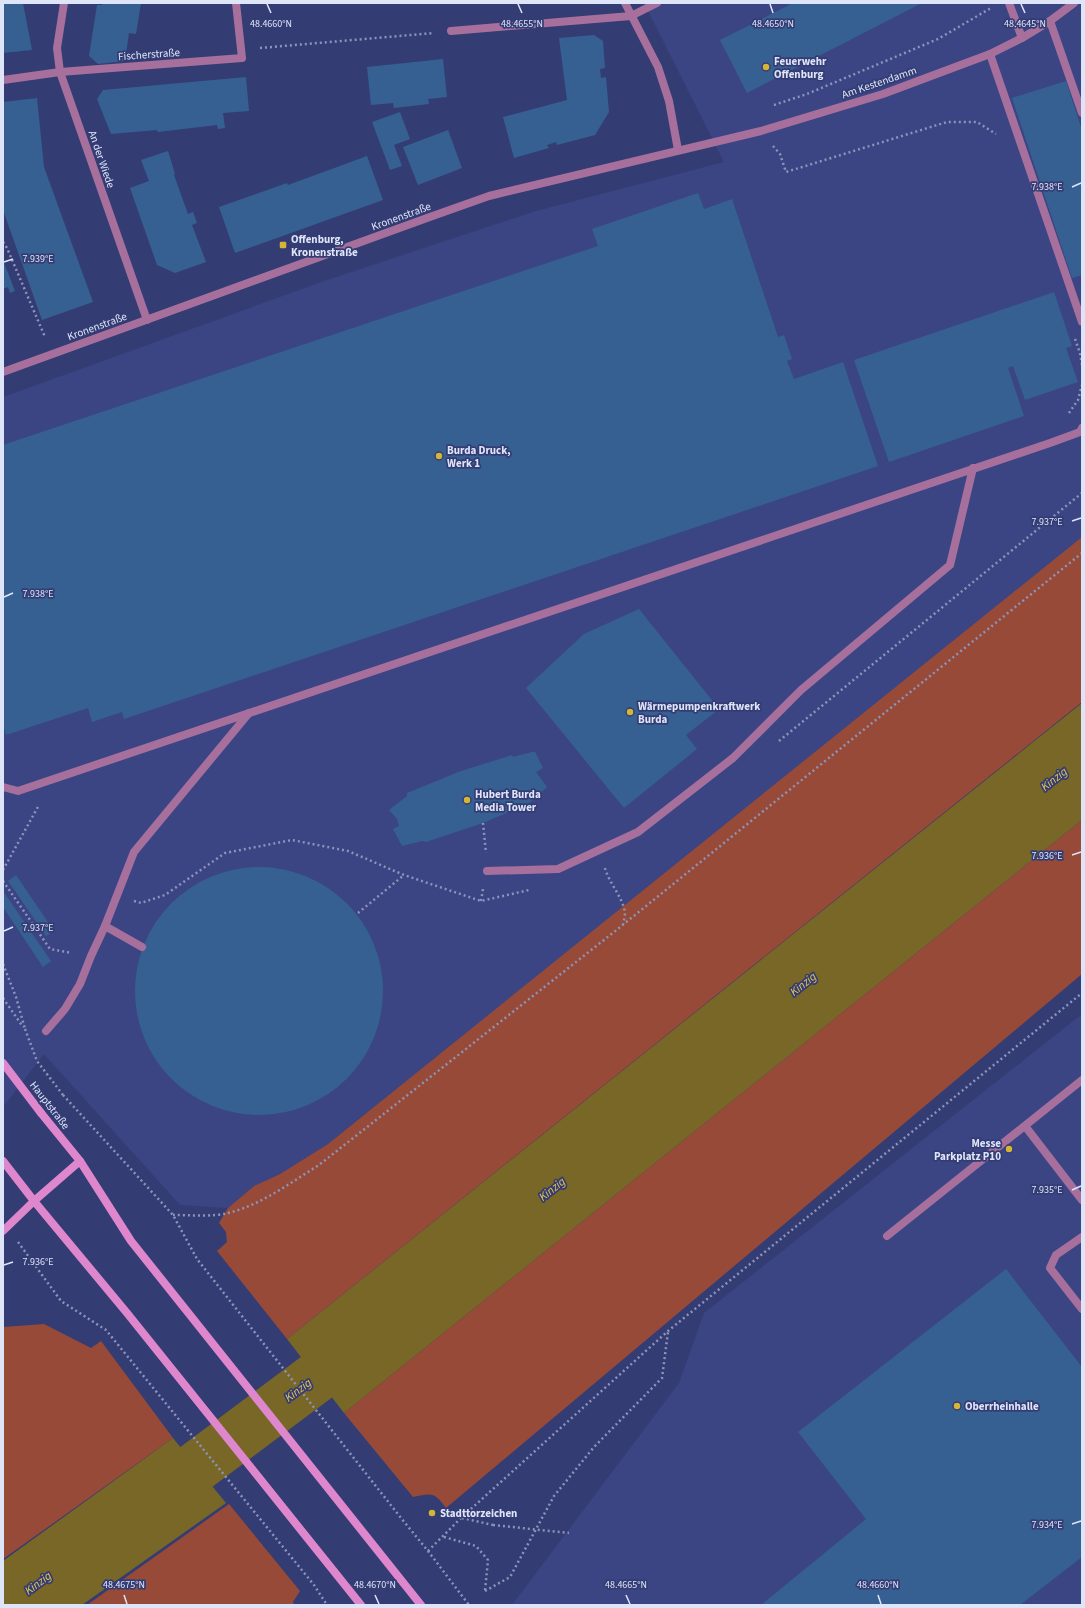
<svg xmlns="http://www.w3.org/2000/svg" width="1085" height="1608" font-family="'Source Sans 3',sans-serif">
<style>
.built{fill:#3b4584}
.green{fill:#984a38}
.water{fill:#786726}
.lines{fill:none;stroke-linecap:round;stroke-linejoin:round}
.river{stroke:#786726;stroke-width:51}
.building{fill:#366092}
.path{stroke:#8d94b9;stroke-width:2.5;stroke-dasharray:2 3;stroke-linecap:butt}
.service{stroke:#a7709c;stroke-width:8}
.minor{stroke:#a7709c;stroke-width:8}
.secondary{stroke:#de87cd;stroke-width:8}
.path-bridge{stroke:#8d94b9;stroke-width:2.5;stroke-dasharray:2 3;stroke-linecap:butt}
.secondary-bridge{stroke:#de87cd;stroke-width:8}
.ticks{fill:none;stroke:#dfe5f9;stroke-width:1.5}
.poi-dot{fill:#d6b534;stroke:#343c74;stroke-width:1.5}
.labels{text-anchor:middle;stroke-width:3.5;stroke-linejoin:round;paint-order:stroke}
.street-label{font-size:11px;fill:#dfe5f9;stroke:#343c74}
.poi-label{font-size:11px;font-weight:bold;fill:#dfe5f9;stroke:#343c74;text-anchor:start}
.water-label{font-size:12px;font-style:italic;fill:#e4c54f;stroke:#343c74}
.ticks-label{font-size:10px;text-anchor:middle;fill:#dfe5f9;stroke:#343c74;stroke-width:3.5;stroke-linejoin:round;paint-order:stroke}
</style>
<rect width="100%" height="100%" fill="#343c74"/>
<g class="built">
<polygon points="644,3 1082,3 1082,538 328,1144 280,1174 254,1186 228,1208 180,1205 44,1054 3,1107 3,397 327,280 536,211 724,162"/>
<polygon points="1082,1014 1082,1605 512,1605 679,1383 704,1313"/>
</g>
<g class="green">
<polygon points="1082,537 1082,702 287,1339 217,1251 227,1242 226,1232 219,1223 228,1208 254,1186 280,1174 328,1144"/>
<path d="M 1082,820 L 1082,974 L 446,1508 C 434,1492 433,1493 413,1497 L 344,1413 Z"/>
<polygon points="44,1324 91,1348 101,1341 173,1438 3,1559 3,1327"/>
<polygon points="229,1504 300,1591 293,1602 294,1605 87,1605"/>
</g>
<g class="water">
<polygon points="1082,703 1082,820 344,1413 287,1339"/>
<polygon points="173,1438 226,1503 82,1605 3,1605 3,1561"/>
</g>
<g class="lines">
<polyline class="river" points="140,1509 373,1335"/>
</g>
<g class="building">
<polygon points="3,3 23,3 32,50 3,53"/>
<polygon points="103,3 141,3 136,34 129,33 125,61 98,64 89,56 97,5 102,5"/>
<polygon points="793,3 922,3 747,93 720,40"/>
<polygon points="594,35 603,41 605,68 600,69 601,78 606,77 609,112 595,135 557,145 556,142 547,145 549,148 514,158 503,117 567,100 559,38"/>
<polygon points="443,59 447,97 428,99 429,104 394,108 393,103 371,105 367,67"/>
<polygon points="246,77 249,111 223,113 225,128 218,129 217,125 158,132 157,130 111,134 97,99 103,90"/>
<polygon points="1066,81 1082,130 1082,275 1072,278 1012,98"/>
<polygon points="37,98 44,167 93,302 42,320 3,210 3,102"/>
<polygon points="400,112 410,139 394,145 402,166 390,170 372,122"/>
<polygon points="448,130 462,168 418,185 403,147"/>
<polygon points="168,151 175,174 174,175 188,214 193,212 197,223 192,225 206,262 175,273 157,265 130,188 149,181 141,160"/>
<polygon points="367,156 383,200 235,253 219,207 287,183 288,185"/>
<polygon points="698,193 704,209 732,199 778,337 784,335 792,359 787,361 794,379 843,362 878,466 124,719 122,712 92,722 88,708 6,735 3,725 3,445 598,246 592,229"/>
<polygon points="3,260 15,291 10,293 8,287 3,289"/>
<polygon points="1054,292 1072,346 1066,348 1078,382 1025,400 1013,366 1008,368 1024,416 889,462 854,360"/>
<polygon points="639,609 719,709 686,735 697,749 624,808 526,688 584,634"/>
<polygon points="532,752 535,752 543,768 536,772 547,787 528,804 483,823 426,842 422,841 402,846 393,829 399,826 397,819 389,810 407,796 407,793 461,771 512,755 513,757"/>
<circle cx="259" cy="991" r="124"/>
<polygon points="16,875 54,931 46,936 8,881"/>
<polygon points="3,891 51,961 43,967 3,907"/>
<polygon points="1006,1269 1082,1367 1082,1557 1020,1605 761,1605 866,1519 798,1432"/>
</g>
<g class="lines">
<g class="path">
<polyline points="260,48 434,33"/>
<polyline points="774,105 807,94 938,39 991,8"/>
<polyline points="773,146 780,154 786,172 947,122 977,122 996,134"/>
<polyline points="3,242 7,248 45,337"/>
<polyline points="1075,339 1080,353 1082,365"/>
<polyline points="1069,413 1078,400 1082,385"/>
<polyline points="779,741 1082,493"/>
<polyline points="483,823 486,853"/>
<path d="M 605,868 C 609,883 622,896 625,912 C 625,916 624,920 623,924"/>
<polyline points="3,870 39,805"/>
<polyline points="3,881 50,949 72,953"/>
<polyline points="134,901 141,903 165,895 225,853 292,840 348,851 404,875 481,901 529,890"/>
<polyline points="481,901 483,889"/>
<polyline points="358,913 404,875"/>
<polyline points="3,964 16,997 25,1029"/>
<polyline points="3,998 23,1027"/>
<polyline points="63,1095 173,1215 197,1259 401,1518 428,1551 469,1605"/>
<path d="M 173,1215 C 189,1215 212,1217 228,1213 C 261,1205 290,1183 319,1165 L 614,932 L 1082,553"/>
<polyline points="18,1242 61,1301 106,1330 314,1585 327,1605"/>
<polyline points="462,1518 493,1525"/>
<polyline points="444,1537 476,1546 488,1560 485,1591"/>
<polyline points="428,1551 462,1517 668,1331 1082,993"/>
<polyline points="485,1591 510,1577 554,1496 594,1447 662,1378 668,1332"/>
</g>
<g class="service">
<polyline points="1009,3 1022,38"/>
<polyline points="1050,21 1082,113"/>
<polyline points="451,31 631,16 657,3"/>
<polyline points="990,54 1082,322"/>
<polyline points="3,787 18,791 1050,443 1080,432 1082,428"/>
<polyline points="487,871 558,869 638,832 733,758 801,690 950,565 973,468"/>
<polyline points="105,926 134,852 249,713"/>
<polyline points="46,1031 65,1009 80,984 91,956 105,926 142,947"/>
<polyline points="1025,1126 1082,1200"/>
<polyline points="887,1236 1082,1080"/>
<polyline points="1082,1237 1056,1255 1050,1268 1082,1309"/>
</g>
<g class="minor">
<polyline points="64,3 57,48 60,72 147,320"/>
<polyline points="625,3 658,67 669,101 678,150"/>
<polyline points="3,80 60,72 242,58 236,3"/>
<polyline points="3,372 427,218 489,196 761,131 883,94 990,54 1022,38 1050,21 1074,3"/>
</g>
<g class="secondary">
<polyline points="41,1113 80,1161 131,1241 421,1605"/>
<polyline points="3,1161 34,1201 127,1313 361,1605"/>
<polyline points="3,1231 34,1201 80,1161"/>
</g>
<g class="path-bridge">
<polyline points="25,1029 37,1061 63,1095"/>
<polyline points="493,1525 569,1533"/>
</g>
<polyline class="secondary-bridge" points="3,1063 41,1113"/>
</g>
<path class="ticks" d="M 267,4 L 271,13M 518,4 L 522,13M 770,4 L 773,13M 1021,4 L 1025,13M 1072,187 L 1081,183M 4,262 L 13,259M 1072,521 L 1081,518M 4,597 L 13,593M 1072,855 L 1081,852M 4,931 L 13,927M 1072,1190 L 1081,1186M 4,1265 L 13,1262M 1072,1524 L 1081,1521M 124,1595 L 127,1604M 375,1595 L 379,1604M 626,1595 L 630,1604M 878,1595 L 881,1604"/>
<g class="poi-dot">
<circle cx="766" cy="67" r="4"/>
<rect x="279" y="241" width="8" height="8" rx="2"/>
<circle cx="439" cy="456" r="4"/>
<circle cx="630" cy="712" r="4"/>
<circle cx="467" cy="800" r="4"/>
<circle cx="1009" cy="1149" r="4"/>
<circle cx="957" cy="1406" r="4"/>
<circle cx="432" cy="1513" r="4"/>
</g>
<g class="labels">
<g class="street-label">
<text transform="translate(149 54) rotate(-4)" y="4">Fischerstraße</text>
<text transform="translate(879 82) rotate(-19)" y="4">Am Kestendamm</text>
<text transform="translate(102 159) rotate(71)" y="4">An der Wiede</text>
<text transform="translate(401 216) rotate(-20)" y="4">Kronenstraße</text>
<text transform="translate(97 326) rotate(-20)" y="4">Kronenstraße</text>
<text transform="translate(50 1105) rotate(52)" y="4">Hauptstraße</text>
</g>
<g class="poi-label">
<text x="774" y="65">Feuerwehr<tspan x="774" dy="13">Offenburg</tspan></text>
<text x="291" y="243">Offenburg,<tspan x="291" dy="13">Kronenstraße</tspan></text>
<text x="447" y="454">Burda Druck,<tspan x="447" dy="13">Werk 1</tspan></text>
<text x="638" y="710">Wärmepumpenkraftwerk<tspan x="638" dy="13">Burda</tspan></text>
<text x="475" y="798">Hubert Burda<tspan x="475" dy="13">Media Tower</tspan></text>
<text x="1001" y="1147" text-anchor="end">Messe<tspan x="1001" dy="13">Parkplatz P10</tspan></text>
<text x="965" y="1410">Oberrheinhalle</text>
<text x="440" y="1517">Stadttorzeichen</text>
</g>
<g class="water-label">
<text transform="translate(1054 779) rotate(-39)" y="4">Kinzig</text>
<text transform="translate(803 984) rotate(-39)" y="4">Kinzig</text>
<text transform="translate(552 1189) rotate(-39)" y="4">Kinzig</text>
<text transform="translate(298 1390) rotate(-37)" y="4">Kinzig</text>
<text transform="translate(38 1583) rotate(-37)" y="4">Kinzig</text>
</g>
</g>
<g class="ticks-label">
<text x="271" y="27">48.4660°N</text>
<text x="522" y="27">48.4655°N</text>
<text x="773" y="27">48.4650°N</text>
<text x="1025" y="27">48.4645°N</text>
<text x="1047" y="190">7.938°E</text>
<text x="38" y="262">7.939°E</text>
<text x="1047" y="525">7.937°E</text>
<text x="38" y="597">7.938°E</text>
<text x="1047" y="859">7.936°E</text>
<text x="38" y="931">7.937°E</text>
<text x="1047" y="1193">7.935°E</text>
<text x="38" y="1265">7.936°E</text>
<text x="1047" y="1528">7.934°E</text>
<text x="124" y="1588">48.4675°N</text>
<text x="375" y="1588">48.4670°N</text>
<text x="626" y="1588">48.4665°N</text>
<text x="878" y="1588">48.4660°N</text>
</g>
<rect width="1085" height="1608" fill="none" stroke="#dfe5f9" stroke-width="8"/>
</svg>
